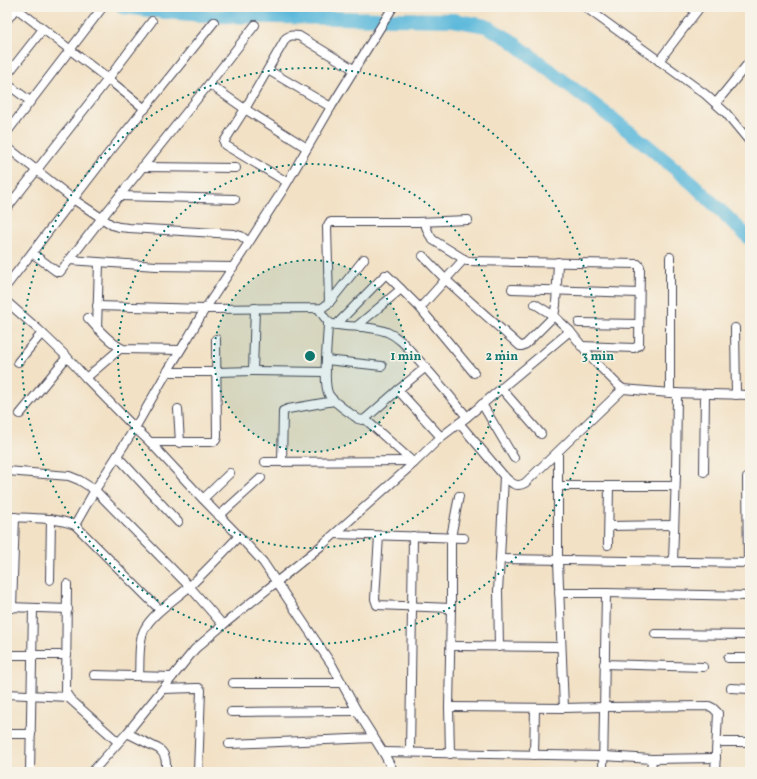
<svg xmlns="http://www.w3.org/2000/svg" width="757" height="779" font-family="Vollkorn,serif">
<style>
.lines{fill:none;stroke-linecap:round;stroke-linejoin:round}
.river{stroke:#5db9db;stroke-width:14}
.street-casing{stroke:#413f50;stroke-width:10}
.street{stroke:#fff;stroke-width:8}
.ring{fill:none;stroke:#0f766e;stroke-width:2;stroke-dasharray:2 4}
.centre{fill:#0f766e;stroke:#f7f3e8;stroke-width:2}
.ring-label{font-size:12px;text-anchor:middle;font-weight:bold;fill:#0f766e;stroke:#f7f3e8;stroke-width:3;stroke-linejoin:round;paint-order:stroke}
</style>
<rect width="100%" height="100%" fill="#f7f3e8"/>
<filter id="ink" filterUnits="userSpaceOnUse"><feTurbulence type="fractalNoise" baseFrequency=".025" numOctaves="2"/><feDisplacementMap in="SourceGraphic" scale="8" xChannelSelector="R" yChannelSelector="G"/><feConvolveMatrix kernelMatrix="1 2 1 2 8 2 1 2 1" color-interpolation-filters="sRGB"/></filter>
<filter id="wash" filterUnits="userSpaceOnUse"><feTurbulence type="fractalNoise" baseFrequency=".012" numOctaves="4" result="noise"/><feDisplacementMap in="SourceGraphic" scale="16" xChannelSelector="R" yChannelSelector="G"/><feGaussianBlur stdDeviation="0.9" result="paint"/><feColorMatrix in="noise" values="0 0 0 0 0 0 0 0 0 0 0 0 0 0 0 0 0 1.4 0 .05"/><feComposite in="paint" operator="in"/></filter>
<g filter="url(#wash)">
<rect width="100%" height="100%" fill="#f2e1c5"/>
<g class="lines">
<polyline class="river" points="122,7 166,12 215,16 453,20 486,26 509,39 648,146 693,184 750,239"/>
</g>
</g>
<g filter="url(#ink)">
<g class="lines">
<defs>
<g id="street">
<polyline points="585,7 705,94 726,113 750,142"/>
<polyline points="690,7 696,12"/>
<polyline points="16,8 108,79 145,109"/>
<polyline points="7,20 17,7"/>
<polyline points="659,61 700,7"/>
<polyline points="268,70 331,107"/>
<polyline points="7,75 43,29"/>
<polyline points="7,84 30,101"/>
<polyline points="209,84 245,109 307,148"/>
<polyline points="716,103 750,61"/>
<polyline points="7,132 102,8"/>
<polyline points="7,147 73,199 112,225 119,227 129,228 234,234 241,236 249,242"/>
<polyline points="142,167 236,168"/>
<path d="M 287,182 L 225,145 L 224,142 L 245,109 L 286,38 C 290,35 293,35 299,36 L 355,70"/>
<polyline points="120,196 235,199"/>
<polyline points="7,208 108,79 152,21"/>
<polyline points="424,222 429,234 433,240 467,261 638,264 640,267 639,345 636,347 634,348 581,346"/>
<polyline points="32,253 56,271 58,272 60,272 101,219 209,84 255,25"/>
<polyline points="423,256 445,279 520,346 522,346 526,344 554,316 556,305 558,262"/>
<polyline points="69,260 156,266 233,267"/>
<polyline points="7,285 108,154 214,22"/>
<polyline points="512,289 639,293"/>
<polyline points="7,302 39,330 67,357 86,378 135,428 150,442 203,499 239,536 263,562 332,665 357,711 383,752 394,772"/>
<polyline points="329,303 327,227 329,223 331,222 418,222 468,220"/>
<polyline points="535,304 554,316 570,331 594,361 618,385 623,389 670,393 750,395"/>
<polyline points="97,306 205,309 322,308 329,303 364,259"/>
<polyline points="420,308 464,259"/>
<path d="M 319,309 C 323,315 325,321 332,324 C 350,328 368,325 387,332 C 399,337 407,347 415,356 C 433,375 450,396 467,417"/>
<path d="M 88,318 C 97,328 111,344 123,349 L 180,350"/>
<path d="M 328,322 C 328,337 322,384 329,395 C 335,404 349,412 358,419 L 362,420 L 365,419 L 398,390 L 426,367"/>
<polyline points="579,323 639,324"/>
<polyline points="336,325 385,275 387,275 420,308 474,373"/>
<polyline points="357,326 401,289"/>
<polyline points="97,328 99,263"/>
<polyline points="735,328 736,395"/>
<polyline points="326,360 382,366"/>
<polyline points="18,362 42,333"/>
<polyline points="253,371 255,308"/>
<polyline points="167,372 217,372 253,371 326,372"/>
<polyline points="86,378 121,348"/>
<polyline points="501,388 541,434"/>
<polyline points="398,390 441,437"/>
<polyline points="670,393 670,257"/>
<polyline points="482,404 514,458"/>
<polyline points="178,409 180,443"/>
<polyline points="20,414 67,357"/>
<polyline points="365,419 414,463"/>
<path d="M 459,423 L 504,476 C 511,483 516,488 525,483 L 623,389"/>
<path d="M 150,442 L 210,442 C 214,442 216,442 217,437 L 216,339"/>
<polyline points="558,452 558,561 564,708"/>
<polyline points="117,456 178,522"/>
<polyline points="265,462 413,461"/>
<polyline points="282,462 283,411 288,409 334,401"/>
<polyline points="7,471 69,476 79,480 95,490 189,586 223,625"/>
<polyline points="704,472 705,394"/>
<polyline points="747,478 748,563"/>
<polyline points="558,486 609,486 608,545"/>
<polyline points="609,486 675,486"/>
<polyline points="203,499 230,473"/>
<polyline points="219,516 261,478"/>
<path d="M 7,517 C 29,518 54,517 75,525 L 160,610"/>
<polyline points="75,525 95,490 135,428 167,372 188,338 205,309 233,267 284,188 331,107 393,7"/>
<polyline points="609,526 673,525"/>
<polyline points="335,534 464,538"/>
<polyline points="379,536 375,599 377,605 451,608"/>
<polyline points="500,559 504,476"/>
<polyline points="673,562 676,475 677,393"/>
<polyline points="50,580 51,519"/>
<polyline points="67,584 66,693 70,699 118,742"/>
<polyline points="559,593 606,593 750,596"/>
<polyline points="8,607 68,609"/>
<polyline points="12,608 15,517"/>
<polyline points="655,634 750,635"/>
<polyline points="451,646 561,647"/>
<polyline points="499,647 498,591 500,559 750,563"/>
<polyline points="7,655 67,655"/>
<polyline points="728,658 750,658"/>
<polyline points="604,664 703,667"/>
<polyline points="94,675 172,677"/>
<path d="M 139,676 C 140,662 138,643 144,630 C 152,613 176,599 190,586 C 207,570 223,553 239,536"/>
<polyline points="233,683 342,683"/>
<polyline points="731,688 750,689"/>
<polyline points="163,689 196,688 199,688 201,690 198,772"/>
<polyline points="7,694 68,697"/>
<polyline points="449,707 564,708 605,707 709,706 713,708 718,713 715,772"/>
<polyline points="231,712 357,711"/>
<path d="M 127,733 L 159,749 C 167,755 166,763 166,772"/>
<polyline points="7,734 31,734"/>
<polyline points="717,742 750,742"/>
<polyline points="229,744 374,738"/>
<polyline points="383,752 604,756 652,759 716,758"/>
<polyline points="410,752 413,536"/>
<polyline points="450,754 449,707 451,608 451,537 459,496"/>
<polyline points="534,755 535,708"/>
<polyline points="30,772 33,608"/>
<polyline points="92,772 127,733 195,649 223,625 321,546 414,463 441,437 467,417 570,331"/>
<polyline points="603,772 606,593"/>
<polyline points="651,772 652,759"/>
</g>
</defs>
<use href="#street" class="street-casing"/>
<use href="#street" class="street"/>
</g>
</g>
<circle cx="310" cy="356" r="96" fill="#0f766e" fill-opacity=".12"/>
<g class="ring">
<circle cx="310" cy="356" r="96"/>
<circle cx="310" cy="356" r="192"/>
<circle cx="310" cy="356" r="288"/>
</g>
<circle cx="310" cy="356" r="6" class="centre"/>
<g class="ring-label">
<text x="406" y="360">1 min</text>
<text x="502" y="360">2 min</text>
<text x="598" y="360">3 min</text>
</g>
<rect width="757" height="779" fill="none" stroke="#f7f3e8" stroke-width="24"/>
</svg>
